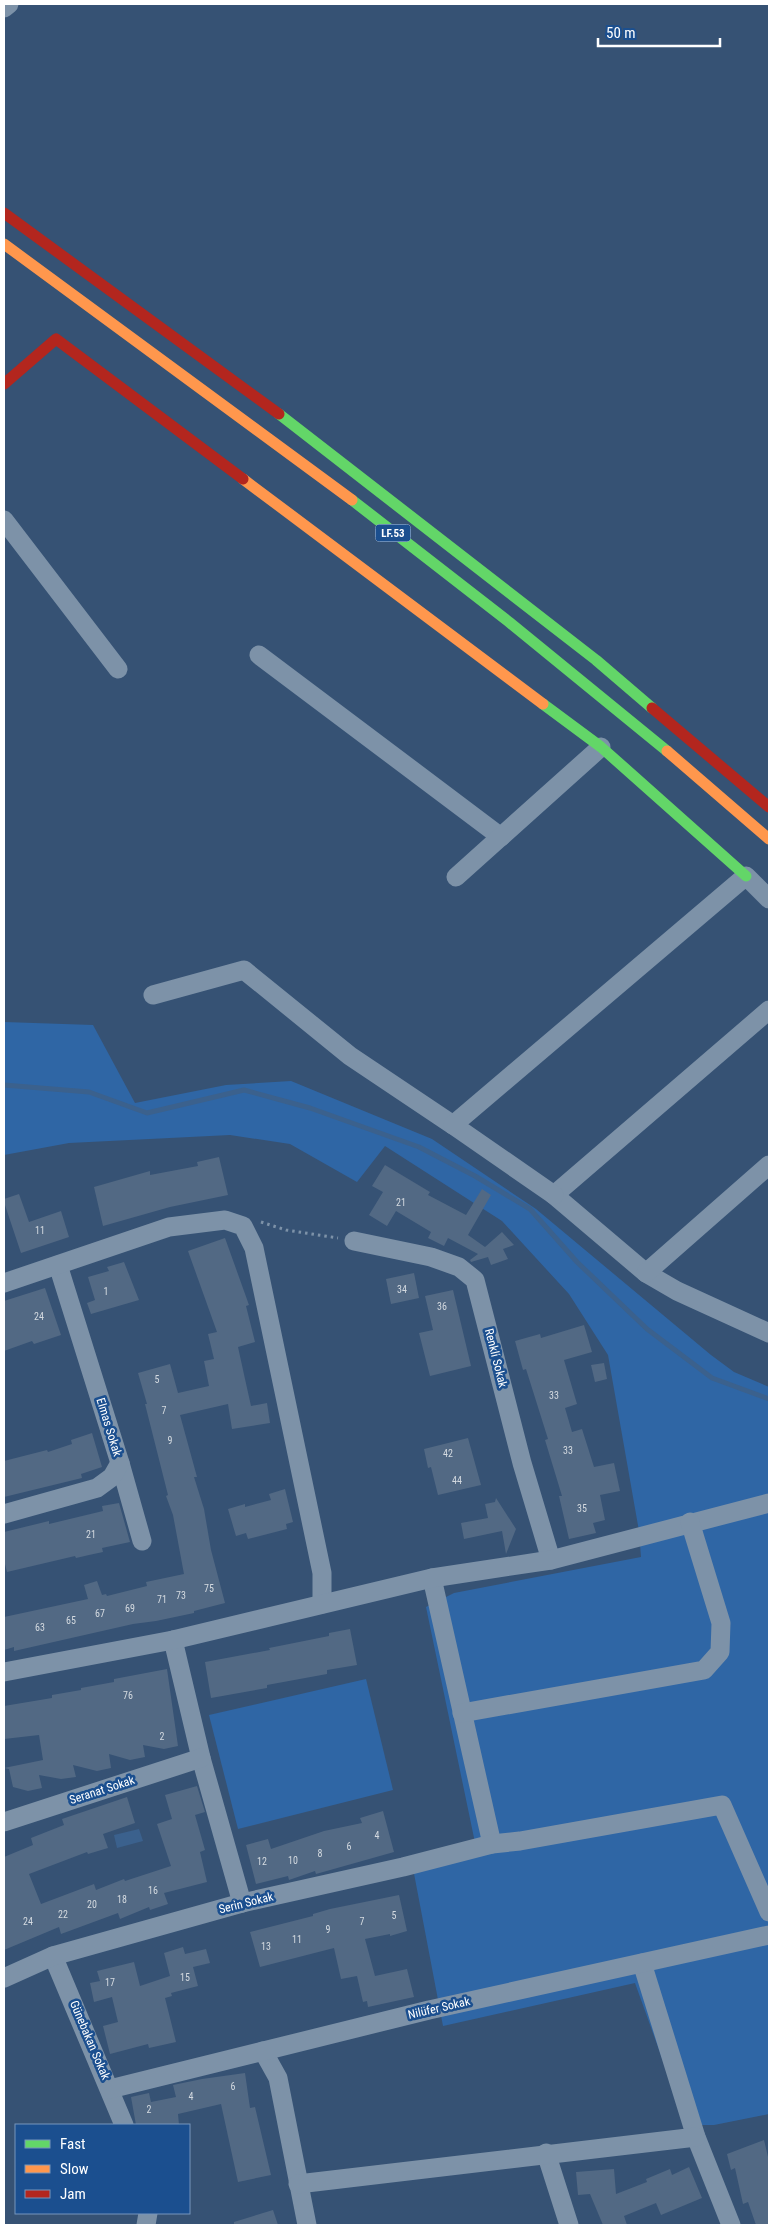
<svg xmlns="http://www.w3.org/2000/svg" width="773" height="2229" font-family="'Roboto Condensed',sans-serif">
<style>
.green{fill:#2f66a5}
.water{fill:#3b618d}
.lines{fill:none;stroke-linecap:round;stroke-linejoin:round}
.stream{stroke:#3b618d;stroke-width:5}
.building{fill:#526984}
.path{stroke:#7d92a8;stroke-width:3;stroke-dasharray:2.5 4;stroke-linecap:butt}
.street{stroke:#7d92a8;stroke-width:19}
.fast{stroke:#63d668;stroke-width:11}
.slow{stroke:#ff974d;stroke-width:11}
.jam{stroke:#b3261e;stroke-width:11}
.labels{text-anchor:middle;stroke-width:5;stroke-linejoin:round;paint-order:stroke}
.number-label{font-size:10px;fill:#d4dae0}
.shield{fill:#1b4f8f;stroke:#bbcadd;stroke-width:1}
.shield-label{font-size:11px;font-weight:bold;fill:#fff}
.street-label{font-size:12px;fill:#fff;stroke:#1b4f8f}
</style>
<rect width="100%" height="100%" fill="#365274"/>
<g class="green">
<polygon points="4,1022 93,1025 135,1103 226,1085 291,1081 432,1139 536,1209 711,1355 734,1372 769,1387 769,2114 714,2125 686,2125 635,1983 443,2026 412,1863 478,1857 426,1607 454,1593 641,1557 639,1531 608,1355 569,1294 502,1221 385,1146 357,1182 290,1144 230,1135 69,1143 4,1155"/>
<polygon points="366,1679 393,1790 238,1829 209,1715"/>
</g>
<polygon class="water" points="139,1829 143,1841 117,1848 114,1835"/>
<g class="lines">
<polyline class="stream" points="4,1085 89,1092 147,1113 244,1090 310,1108 419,1147 475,1176 530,1209 577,1262 647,1329 712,1378 769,1399"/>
</g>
<g class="building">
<polygon points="219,1157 228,1195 170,1207 103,1226 94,1187 150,1171 150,1175 198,1166 197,1162"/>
<polygon points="385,1165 430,1192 428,1195 466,1215 482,1189 491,1195 468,1235 485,1247 502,1232 514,1245 503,1249 508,1259 491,1265 488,1257 471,1262 470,1260 478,1254 448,1238 444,1246 428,1238 431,1232 396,1211 387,1226 369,1215 383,1192 372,1186"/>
<polygon points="19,1194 29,1222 61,1211 69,1237 21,1253 4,1202 4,1199"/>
<polygon points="225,1238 249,1305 246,1306 255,1342 238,1347 245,1379 251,1406 267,1403 270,1423 232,1429 228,1404 180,1415 197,1477 194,1477 204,1509 211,1550 225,1603 194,1611 194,1613 156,1621 133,1624 14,1651 14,1647 4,1650 4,1617 88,1599 84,1585 97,1581 102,1595 106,1594 107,1596 147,1586 146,1582 184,1574 173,1515 166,1496 168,1495 145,1404 147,1404 138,1373 170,1364 178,1393 209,1386 204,1361 214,1359 208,1334 217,1332 188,1251"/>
<polygon points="124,1262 139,1300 91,1314 87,1303 95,1300 88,1277 109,1271 107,1267"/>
<polygon points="414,1273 419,1298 391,1304 386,1279"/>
<polygon points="45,1288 61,1335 34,1344 32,1341 4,1351 4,1301"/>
<polygon points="453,1290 471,1366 430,1376 419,1333 433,1330 425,1296"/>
<polygon points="584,1325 592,1352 564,1360 577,1404 565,1408 572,1432 582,1429 594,1467 614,1463 620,1491 600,1495 605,1520 593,1523 596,1533 569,1539 559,1496 562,1496 545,1440 548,1439 526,1369 523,1370 515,1341 540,1334 541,1338"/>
<polygon points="604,1363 607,1379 595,1382 591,1365"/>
<polygon points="92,1433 102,1467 81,1474 82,1478 4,1497 4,1461 47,1450 48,1452 72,1444 71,1440"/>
<polygon points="468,1438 481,1485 438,1495 431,1467 428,1468 424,1449"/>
<polygon points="285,1489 293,1522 286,1524 287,1529 248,1539 246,1533 236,1536 228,1509 245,1504 245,1507 271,1500 269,1494"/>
<polygon points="496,1498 516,1529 506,1554 502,1531 464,1539 461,1523 488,1518 485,1504 495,1502"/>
<polygon points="119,1503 130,1542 102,1548 103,1552 89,1555 76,1558 75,1556 7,1572 4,1560 4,1532 49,1521 49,1524 103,1511 102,1506"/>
<polygon points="350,1629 357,1665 327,1670 327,1674 267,1685 267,1688 211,1698 205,1662 270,1650 269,1648 329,1636 329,1633"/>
<polygon points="167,1669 178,1746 164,1749 143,1745 145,1757 130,1760 109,1754 111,1768 97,1771 73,1765 76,1777 61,1779 39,1775 42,1788 28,1791 13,1787 9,1769 4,1768 43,1760 39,1735 4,1739 4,1706 52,1698 52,1695 81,1690 81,1688 114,1682 114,1679"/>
<polygon points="197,1786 205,1812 195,1815 205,1850 200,1852 207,1882 164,1893 168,1904 150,1910 149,1907 120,1919 118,1913 61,1934 59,1927 4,1950 4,1857 33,1845 31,1838 64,1825 62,1819 127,1797 135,1823 103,1834 108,1848 88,1854 87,1852 29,1874 41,1904 94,1884 96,1890 124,1879 125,1881 171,1866 157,1824 172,1819 165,1795"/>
<polygon points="383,1811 394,1852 316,1874 315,1871 289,1880 288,1876 256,1884 246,1845 268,1839 271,1849 324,1831 362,1823 360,1818"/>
<polygon points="399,1895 407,1931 390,1936 390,1934 365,1939 375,1976 407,1969 414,1997 368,2007 367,2001 363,2002 357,1976 341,1979 334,1948 260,1967 250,1932 313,1916 313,1914 330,1909"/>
<polygon points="183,1947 185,1954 206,1949 210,1963 193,1967 198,1986 171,1993 172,1996 165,1998 176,2042 149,2048 148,2044 110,2054 103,2026 118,2022 112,1997 94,2002 90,1983 100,1981 97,1971 134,1962 140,1986 170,1976 164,1953"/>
<polygon points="245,2073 250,2108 255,2107 271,2175 238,2182 221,2104 178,2114 179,2125 136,2125 131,2097 149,2093 151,2102 176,2097 173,2085 202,2079"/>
<polygon points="764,2140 769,2161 769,2225 756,2225 748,2202 743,2204 735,2168 731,2170 727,2154"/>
<polygon points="689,2167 702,2198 661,2215 656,2203 624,2216 627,2225 603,2225 590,2194 578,2195 576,2172 614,2169 616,2194 647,2182 646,2179 670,2169 672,2175"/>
<polygon points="273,2210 278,2225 234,2225 234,2222"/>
</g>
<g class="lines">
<polyline class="path" points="261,1222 286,1230 338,1238"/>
<g class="street">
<polyline points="4,8 9,4"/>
<polyline points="4,520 118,669"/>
<polyline points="259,655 501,837"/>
<polyline points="456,877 601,747"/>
<polyline points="153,995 244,970 350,1056 453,1125"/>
<polyline points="769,1010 554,1195 646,1273 677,1291 769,1333"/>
<polyline points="554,1195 453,1125 746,876 769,899"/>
<polyline points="354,1241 431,1257 459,1267 475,1280 522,1463 551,1560"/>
<polyline points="58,1265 120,1463 142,1541"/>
<polyline points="646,1273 769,1165"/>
<polyline points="4,1283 169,1227 225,1220 243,1226 254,1248 322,1573 322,1604"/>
<polyline points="4,1514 97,1488 112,1477 120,1463"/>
<polyline points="432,1578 492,1844"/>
<polyline points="173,1640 201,1758 242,1903"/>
<polyline points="4,1672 173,1640 432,1578 551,1560 769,1503"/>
<polyline points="462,1713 704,1670 720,1652 721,1623 690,1522"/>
<polyline points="4,1822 201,1758"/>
<polyline points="53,1956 124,2125"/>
<polyline points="642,1963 696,2137 731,2225"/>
<polyline points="4,1978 53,1956 242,1903 403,1867 492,1844 520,1841 722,1805 769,1912"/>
<polyline points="263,2051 278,2078 307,2225"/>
<polyline points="110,2089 429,2010 769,1935"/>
<polyline points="546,2153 569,2225"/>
<polyline points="298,2184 696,2137"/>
<polyline points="146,2225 148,2213"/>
</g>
<g class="fast">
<polyline points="279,414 596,660 652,708"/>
<polyline points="352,500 509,622 667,751"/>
<polyline points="543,704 601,747 746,876"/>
</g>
<g class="slow">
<polyline points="4,244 352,500"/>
<polyline points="243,479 543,704"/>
<polyline points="667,751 769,839"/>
</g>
<g class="jam">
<polyline points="4,213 279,414"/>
<polyline points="4,384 56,339 243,479"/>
<polyline points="652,708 769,807"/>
</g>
</g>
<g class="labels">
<g class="number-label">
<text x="401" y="1206">21</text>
<text x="40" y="1234">11</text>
<text x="402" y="1293">34</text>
<text x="106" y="1295">1</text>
<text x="442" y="1310">36</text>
<text x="39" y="1320">24</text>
<text x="157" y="1383">5</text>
<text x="554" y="1399">33</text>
<text x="164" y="1414">7</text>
<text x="170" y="1444">9</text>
<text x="568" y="1454">33</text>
<text x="448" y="1457">42</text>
<text x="457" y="1484">44</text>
<text x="582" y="1512">35</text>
<text x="91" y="1538">21</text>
<text x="209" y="1592">75</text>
<text x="181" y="1599">73</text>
<text x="162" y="1603">71</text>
<text x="130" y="1612">69</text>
<text x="100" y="1617">67</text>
<text x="71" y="1624">65</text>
<text x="40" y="1631">63</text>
<text x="128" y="1699">76</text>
<text x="162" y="1740">2</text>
<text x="377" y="1839">4</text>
<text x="349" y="1850">6</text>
<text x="320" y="1857">8</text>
<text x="293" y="1864">10</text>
<text x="262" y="1865">12</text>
<text x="153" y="1894">16</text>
<text x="122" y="1903">18</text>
<text x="92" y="1908">20</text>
<text x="63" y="1918">22</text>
<text x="394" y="1919">5</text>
<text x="28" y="1925">24</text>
<text x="362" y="1925">7</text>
<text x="328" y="1933">9</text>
<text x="297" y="1943">11</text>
<text x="266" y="1950">13</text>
<text x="185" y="1981">15</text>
<text x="110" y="1986">17</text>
<text x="233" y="2090">6</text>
<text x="191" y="2100">4</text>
<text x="149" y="2113">2</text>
</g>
<rect class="shield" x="375.5" y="524.5" width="35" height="17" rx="4"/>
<g class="shield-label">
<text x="393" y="537">LF.53</text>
</g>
<g class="street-label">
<text transform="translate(496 1358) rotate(76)" y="4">Renkli Sokak</text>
<text transform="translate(109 1427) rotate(73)" y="4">Elmas Sokak</text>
<text transform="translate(102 1790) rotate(-18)" y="4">Seranat Sokak</text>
<text transform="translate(246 1903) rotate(-14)" y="4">Serin Sokak</text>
<text transform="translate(439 2008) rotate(-13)" y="4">Nilüfer Sokak</text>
<text transform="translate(90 2040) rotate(67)" y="4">Günebakan Sokak</text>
</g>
</g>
<rect width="773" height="2229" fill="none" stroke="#ffffff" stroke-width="10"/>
<rect x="15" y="2124" width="175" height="90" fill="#1b4f8f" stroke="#7695bc"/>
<rect x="25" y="2140" width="25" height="8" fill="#63d668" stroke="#7695bc"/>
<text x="60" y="2149" font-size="15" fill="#ffffff">Fast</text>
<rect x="25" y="2165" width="25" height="8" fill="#ff974d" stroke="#7695bc"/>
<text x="60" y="2174" font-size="15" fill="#ffffff">Slow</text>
<rect x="25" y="2190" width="25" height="8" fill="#b3261e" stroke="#7695bc"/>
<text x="60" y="2199" font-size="15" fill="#ffffff">Jam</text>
<path d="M598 38v8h122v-8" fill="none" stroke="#ffffff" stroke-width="2.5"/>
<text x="606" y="38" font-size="15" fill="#ffffff" stroke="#1b4f8f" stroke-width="4" paint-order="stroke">50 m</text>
</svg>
